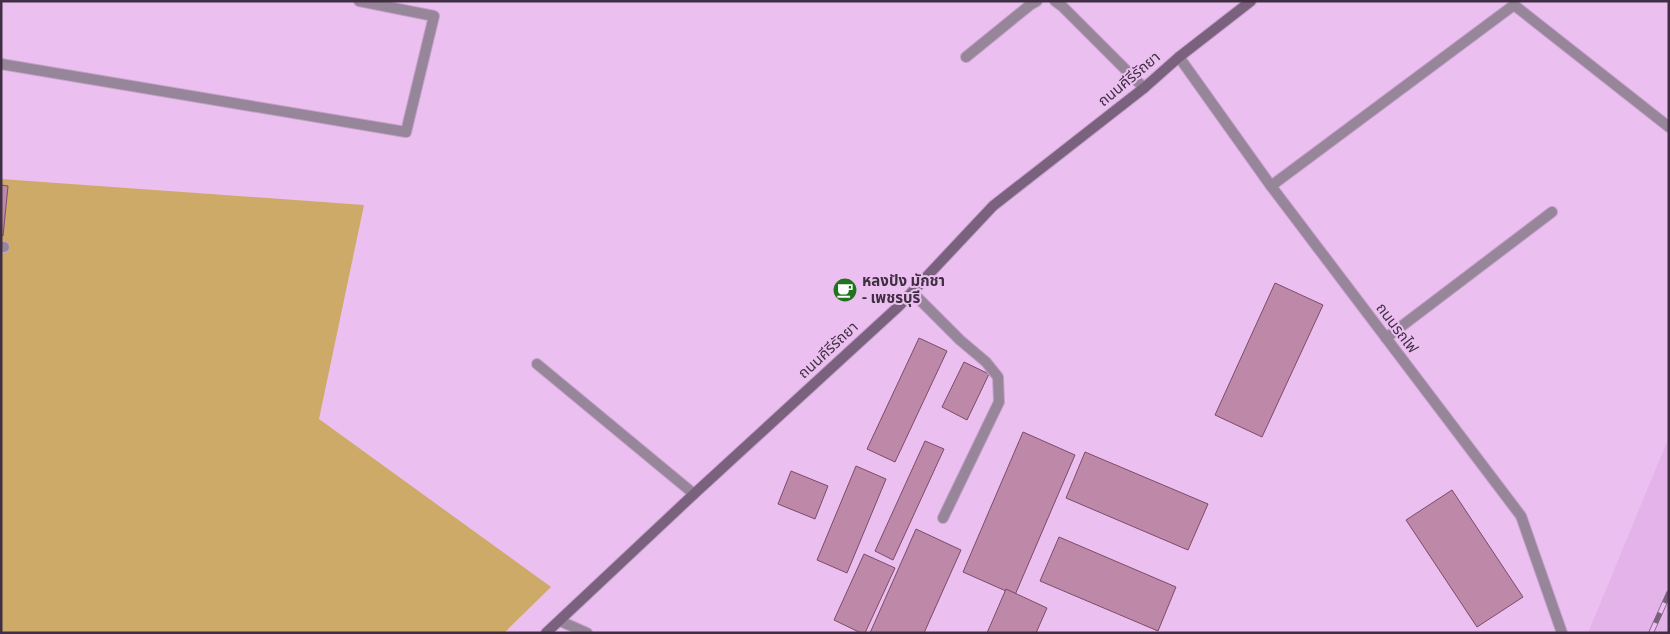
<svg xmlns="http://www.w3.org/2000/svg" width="1670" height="634" font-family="Ubuntu,'Noto Sans Thai',sans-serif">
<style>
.built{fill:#e3b3e9}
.green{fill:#cdaa68}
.building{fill:#be88a9;stroke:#7c4b69}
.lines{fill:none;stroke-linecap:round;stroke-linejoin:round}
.lane-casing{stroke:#c5a0ca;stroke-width:12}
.street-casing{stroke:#c5a0ca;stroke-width:12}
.secondary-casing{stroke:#c5a0ca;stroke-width:12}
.lane{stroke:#978599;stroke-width:10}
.street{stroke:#978599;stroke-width:10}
.secondary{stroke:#7a617d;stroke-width:10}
.rail-casing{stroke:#7a607d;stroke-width:5.5}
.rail{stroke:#ebc0f0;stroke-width:4;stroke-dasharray:11;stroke-linecap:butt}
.labels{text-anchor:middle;stroke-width:4;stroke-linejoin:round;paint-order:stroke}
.street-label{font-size:15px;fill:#402f42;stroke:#ebc0f0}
.poi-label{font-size:15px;font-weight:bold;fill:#402f42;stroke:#ebc0f0;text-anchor:start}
</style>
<rect width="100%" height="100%" fill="#ebc0f0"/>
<polygon class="built" points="1669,437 1669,633 1588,633"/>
<polygon class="green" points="1,179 364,205 319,419 551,587 504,633 1,633"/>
<g class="building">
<polygon points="1,185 8,186 3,236 1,235"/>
<polygon points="1275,283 1323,305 1262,437 1215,415"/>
<polygon points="919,338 947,351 895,462 867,449"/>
<polygon points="964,362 989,374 967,420 942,407"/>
<polygon points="1023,432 1075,455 1015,595 963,572"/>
<polygon points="925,441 944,449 893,560 875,551"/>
<polygon points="1085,452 1208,504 1188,550 1066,498"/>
<polygon points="856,466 886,479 847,573 817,560"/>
<polygon points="791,471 828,486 815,519 778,504"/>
<polygon points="1452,490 1523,597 1477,627 1406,520"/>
<polygon points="916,529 961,550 924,633 870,633"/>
<polygon points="1059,537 1176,587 1158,631 1040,581"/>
<polygon points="864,554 895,568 865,633 861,633 834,620"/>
<polygon points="1006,589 1047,608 1036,633 987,633"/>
</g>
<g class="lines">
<defs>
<polyline id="lane" points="912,292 960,340 986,362 998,377 999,402 943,518"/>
<g id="street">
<polyline points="1055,1 1063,7 1144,88"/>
<polyline points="966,57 1030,5 1037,1"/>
<polyline points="1179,57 1271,186 1521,516 1562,633"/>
<polyline points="1,64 406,132 434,16 359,1"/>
<polyline points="1271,186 1514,5 1669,127"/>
<polyline points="1,247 4,247"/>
<polyline points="1386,338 1552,212"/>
<polyline points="537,364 694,494"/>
<polyline points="560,621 587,633"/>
</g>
<polyline id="secondary" points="546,633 694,494 899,306 993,206 1144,88 1179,57 1251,1"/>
</defs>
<use href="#lane" class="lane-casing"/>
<use href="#street" class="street-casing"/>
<use href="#secondary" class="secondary-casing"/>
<use href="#lane" class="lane"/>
<use href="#street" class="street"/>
<use href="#secondary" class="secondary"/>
<defs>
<polyline id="rail" points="1651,633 1669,593"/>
</defs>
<use href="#rail" class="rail-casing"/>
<use href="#rail" class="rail"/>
</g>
<defs>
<symbol id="cafe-disc" viewBox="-11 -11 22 22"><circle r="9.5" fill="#1f731d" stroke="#ebc0f0"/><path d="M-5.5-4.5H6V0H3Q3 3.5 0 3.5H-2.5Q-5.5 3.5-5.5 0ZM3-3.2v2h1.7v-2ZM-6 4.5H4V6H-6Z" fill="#fff"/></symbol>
</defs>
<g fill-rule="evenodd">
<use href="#cafe-disc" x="831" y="276" width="28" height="28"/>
</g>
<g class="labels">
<g class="street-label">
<text transform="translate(1129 79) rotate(-40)" y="5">ถนนคีรีรัถยา</text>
<text transform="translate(1397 328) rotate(53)" y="5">ถนนรถไฟ</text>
<text transform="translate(828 350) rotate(-43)" y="5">ถนนคีรีรัถยา</text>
</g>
<g class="poi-label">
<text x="862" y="286">หลงปัง มักชา<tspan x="862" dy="17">- เพชรบุรี</tspan></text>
</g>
</g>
<rect width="1670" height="634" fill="none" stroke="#402f42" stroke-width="5"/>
</svg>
